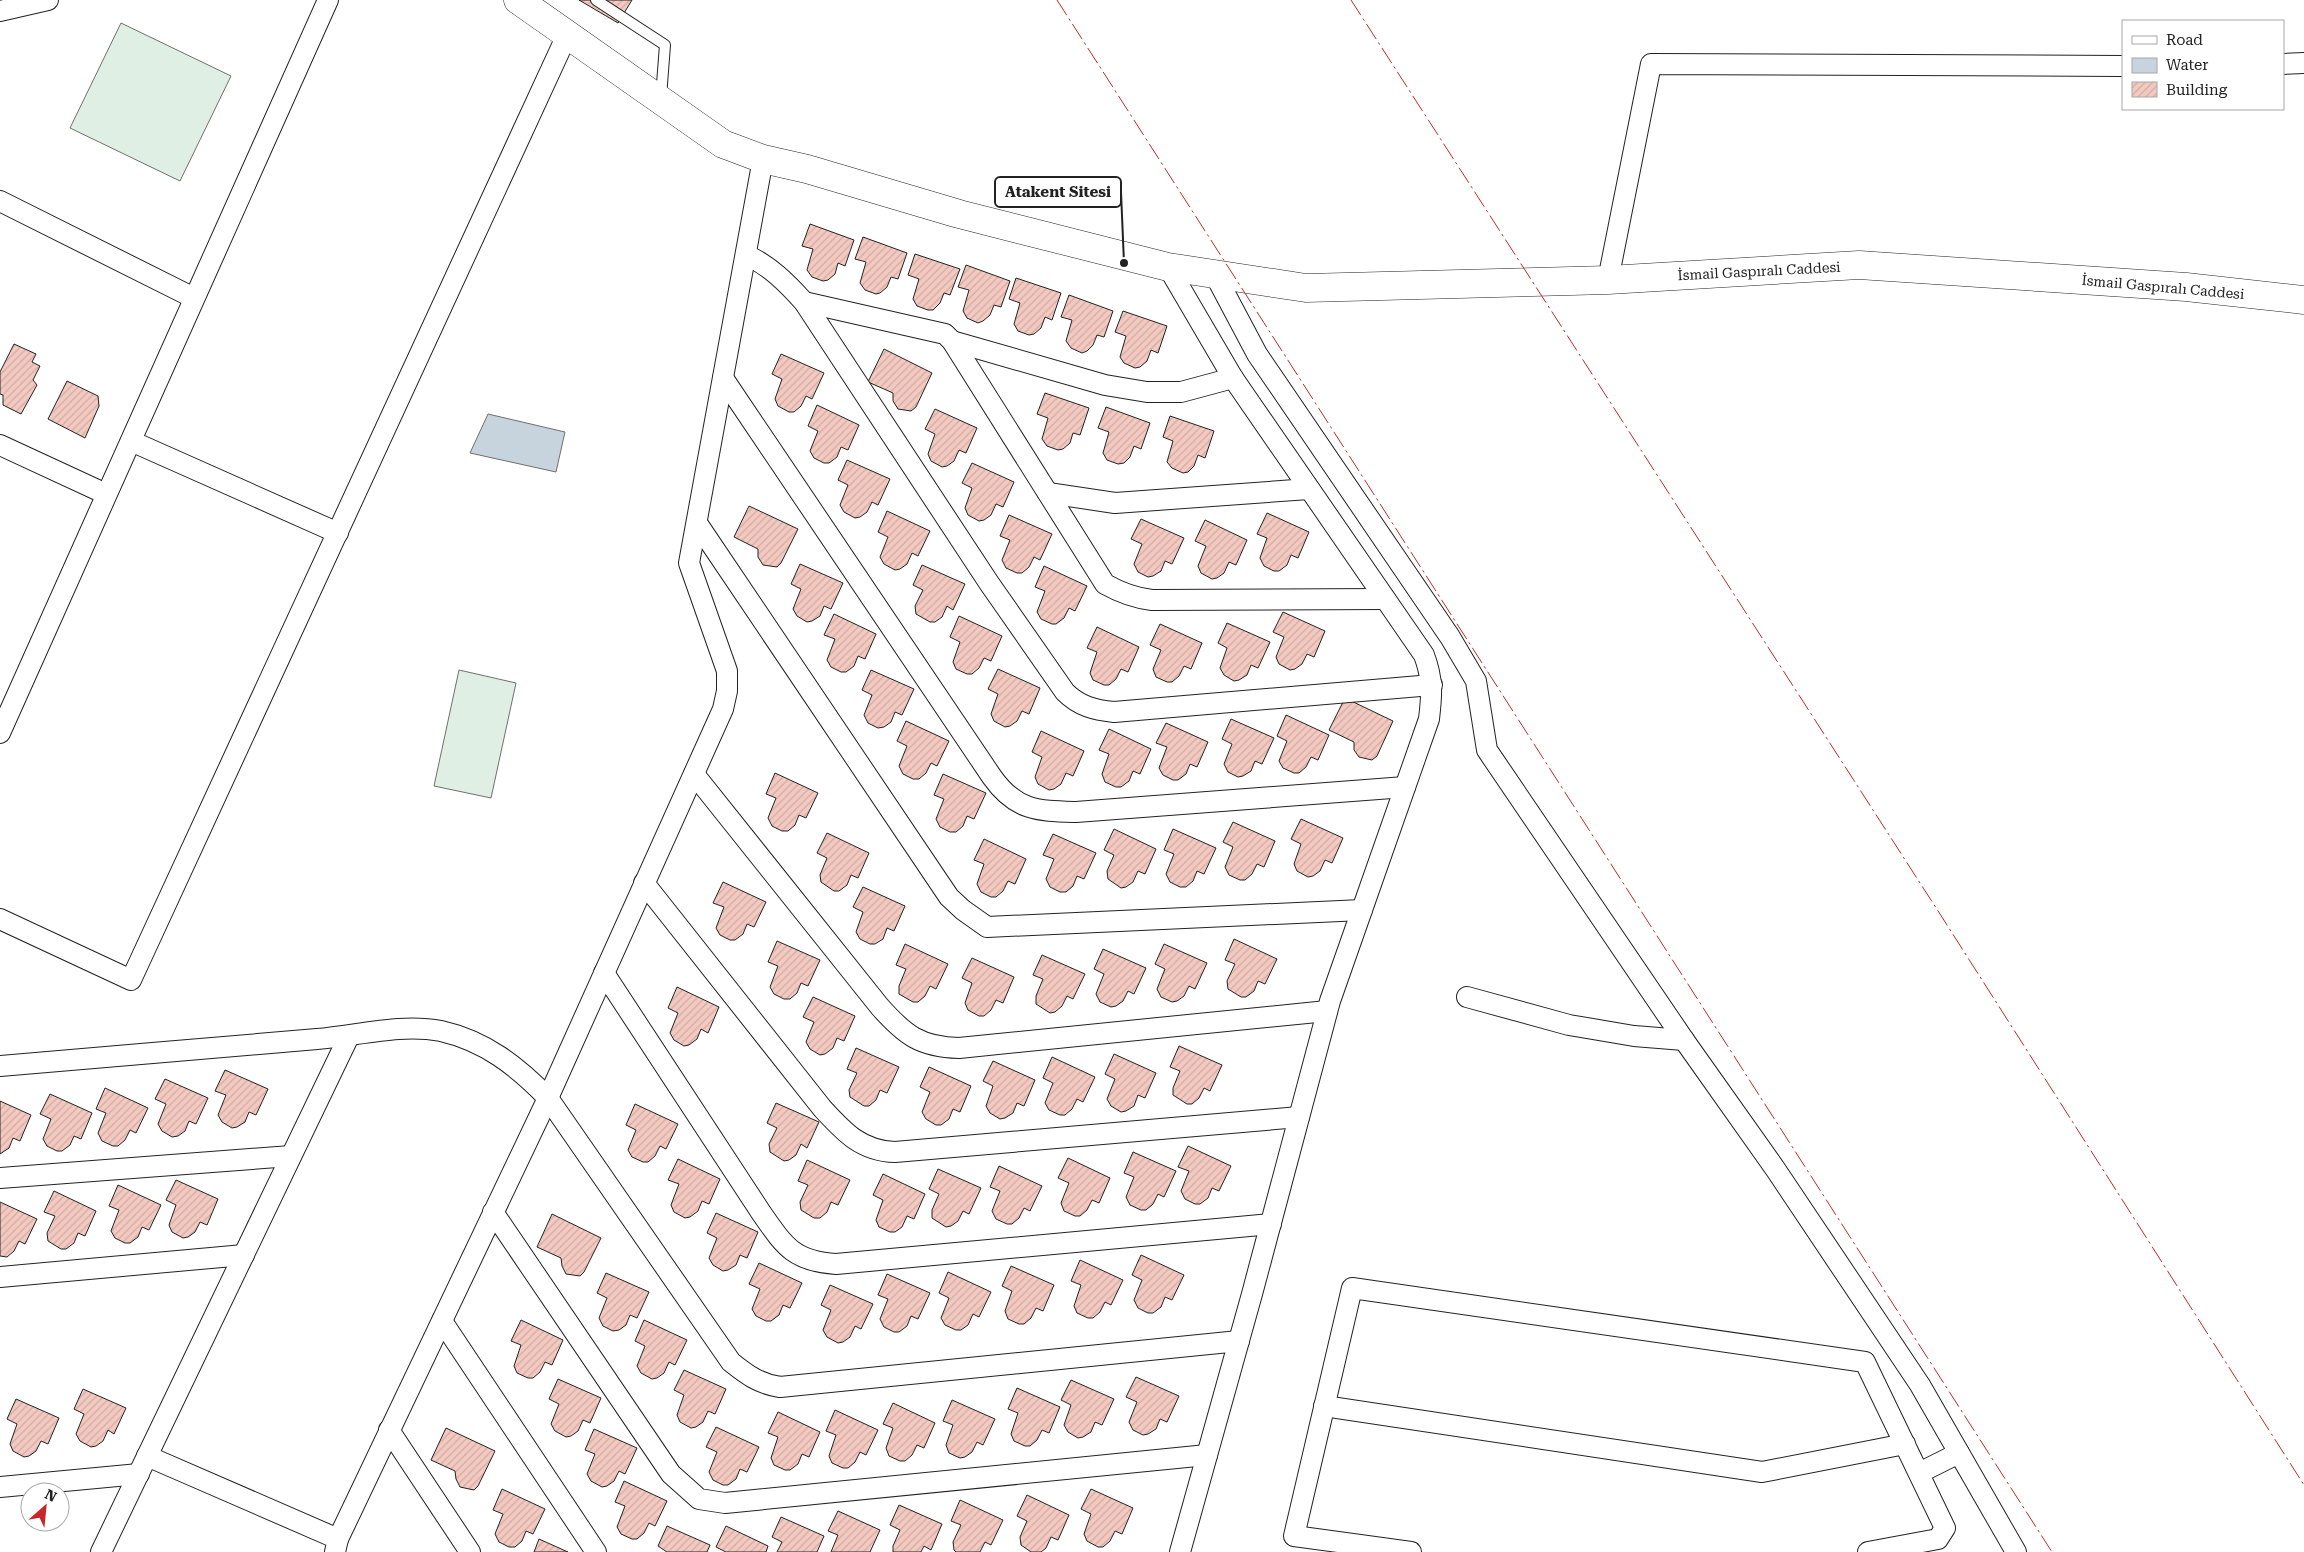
<svg xmlns="http://www.w3.org/2000/svg" width="2304" height="1552" font-family="'Roboto Serif',serif">
<style>
.pitch{fill:#e0efe3;stroke:#6f6f6f}
.water{fill:#c7d3dd;stroke:#6f6f6f}
.building{fill:url(#building-hatch);stroke:#222}
.lines{fill:none;stroke-linecap:round;stroke-linejoin:round}
.service-casing{stroke:#222;stroke-width:12}
.minor-casing{stroke:#222;stroke-width:22}
.secondary-casing{stroke:#222;stroke-width:29}
.service{stroke:#fff;stroke-width:10}
.minor{stroke:#fff;stroke-width:20}
.secondary{stroke:#fff;stroke-width:28}
.power{stroke:#c62828;stroke-width:1;stroke-dasharray:18 4 2.5 4;stroke-linecap:butt}
.labels{text-anchor:middle;stroke-width:4;stroke-linejoin:round;paint-order:stroke}
.street-label{font-size:14px;fill:#222;stroke:#fff}
.leader{fill:none;stroke:#222;stroke-width:2}
.callout-dot{fill:#222;stroke:#fff;stroke-width:2}
.callout{fill:#fff;stroke:#222;stroke-width:2}
.callout-label{font-size:15px;text-anchor:middle;font-weight:bold;fill:#222}
</style>
<defs>
<pattern id="building-hatch" width="6" height="6" patternUnits="userSpaceOnUse" patternTransform="scale(1.25)"><rect width="6" height="6" fill="#f3c9c0"/><path d="M-1 1l2-2M0 6l6-6M5 7l2-2" fill="none" stroke="#d0aca5"/></pattern>
</defs>
<rect width="100%" height="100%" fill="#fff"/>
<g class="pitch">
<polygon points="121,23 231,76 180,181 70,128"/>
<polygon points="459,670 516,683 491,798 434,786"/>
</g>
<polygon class="water" points="488,414 565,432 556,472 470,453"/>
<g class="building">
<polygon points="579,0 632,0 618,23"/>
<polygon points="810,224 854,240 845,266 838,263 835,274 828,280 823,281 812,277 807,270 813,249 802,246"/>
<polygon points="863,237 907,253 898,279 891,277 887,287 880,293 876,294 865,290 860,283 866,262 855,259"/>
<polygon points="915,254 960,269 950,295 944,293 940,303 933,310 928,310 917,306 913,299 919,279 908,275"/>
<polygon points="966,265 1010,281 1001,307 994,305 990,315 983,321 978,323 967,318 963,311 969,290 958,287"/>
<polygon points="1016,278 1061,293 1052,320 1045,317 1041,328 1034,334 1029,335 1018,331 1014,324 1020,303 1009,299"/>
<polygon points="1069,295 1113,311 1104,337 1097,335 1093,345 1087,351 1082,353 1071,348 1066,341 1072,320 1061,317"/>
<polygon points="1123,311 1167,326 1158,353 1151,350 1147,361 1140,367 1135,368 1124,363 1120,357 1126,336 1115,332"/>
<polygon points="14,344 36,354 32,362 40,366 33,380 37,385 21,414 3,405 3,395 0,394 0,372"/>
<polygon points="884,349 932,373 916,407 911,411 898,409 893,401 893,393 868,382"/>
<polygon points="781,354 824,373 812,399 806,396 801,406 794,412 789,412 778,406 775,399 782,379 772,374"/>
<polygon points="67,381 98,396 99,406 85,438 48,419"/>
<polygon points="1045,393 1089,408 1080,435 1073,433 1070,443 1063,449 1058,450 1047,446 1042,439 1048,418 1037,414"/>
<polygon points="817,405 859,425 848,450 841,447 837,457 829,463 824,463 814,458 810,451 818,431 808,426"/>
<polygon points="1106,407 1150,423 1141,449 1134,446 1130,457 1124,463 1118,464 1107,460 1103,453 1109,432 1098,428"/>
<polygon points="935,409 977,428 966,453 959,450 954,461 947,466 942,467 931,461 928,454 935,434 925,429"/>
<polygon points="1170,416 1214,431 1205,458 1198,455 1194,466 1188,472 1183,473 1172,468 1167,462 1173,441 1163,437"/>
<polygon points="847,460 890,479 878,505 872,502 867,512 860,517 855,518 844,512 840,505 848,485 838,480"/>
<polygon points="972,463 1014,482 1003,507 996,504 991,515 984,520 979,521 968,515 965,508 972,488 962,483"/>
<polygon points="749,506 798,529 781,563 777,567 763,565 758,557 758,549 734,537"/>
<polygon points="887,511 930,531 918,556 912,553 907,564 900,569 895,570 884,564 880,557 888,537 878,532"/>
<polygon points="1267,513 1309,532 1298,558 1291,555 1287,565 1279,571 1274,571 1264,566 1260,558 1267,538 1257,534"/>
<polygon points="1009,515 1052,534 1040,560 1034,557 1029,567 1022,573 1017,573 1006,568 1002,560 1010,540 1000,536"/>
<polygon points="1141,519 1184,538 1172,564 1165,561 1161,571 1153,576 1148,577 1138,572 1134,564 1142,544 1131,539"/>
<polygon points="1205,520 1247,540 1236,565 1229,562 1224,573 1217,578 1212,579 1201,573 1198,566 1206,546 1195,541"/>
<polygon points="800,564 843,583 831,609 824,606 820,616 812,621 807,622 797,616 793,609 801,589 791,584"/>
<polygon points="922,565 965,584 953,610 947,606 942,617 935,622 930,622 916,614 915,606 923,590 913,585"/>
<polygon points="1044,566 1087,586 1075,611 1069,608 1064,618 1056,624 1052,624 1041,619 1037,612 1045,591 1035,587"/>
<polygon points="1283,612 1325,631 1314,657 1307,654 1302,664 1295,669 1290,670 1279,664 1276,657 1284,637 1273,632"/>
<polygon points="834,614 876,634 865,659 858,656 854,666 846,672 841,672 831,667 827,660 835,639 824,635"/>
<polygon points="959,616 1002,636 991,661 984,658 979,668 972,674 967,674 956,669 953,662 960,642 950,637"/>
<polygon points="1227,623 1270,642 1258,668 1251,665 1247,675 1239,680 1234,681 1224,675 1220,668 1227,648 1218,643"/>
<polygon points="1160,624 1202,643 1191,669 1184,666 1179,676 1172,682 1167,682 1156,677 1153,669 1161,650 1150,645"/>
<polygon points="1097,627 1139,647 1128,672 1121,669 1116,679 1109,685 1104,685 1093,680 1090,673 1097,652 1087,648"/>
<polygon points="998,669 1040,688 1029,714 1022,711 1017,721 1010,726 1005,727 994,721 991,714 998,694 988,689"/>
<polygon points="871,670 914,689 902,715 895,712 891,722 884,727 878,728 868,723 864,715 872,695 862,690"/>
<polygon points="1345,698 1393,721 1377,756 1372,760 1359,757 1354,750 1354,742 1329,730"/>
<polygon points="1286,715 1329,735 1318,760 1311,757 1306,767 1299,773 1294,773 1283,768 1279,761 1287,741 1277,736"/>
<polygon points="1231,719 1274,738 1262,764 1255,761 1251,771 1243,776 1238,777 1228,772 1224,764 1232,744 1222,739"/>
<polygon points="906,721 949,741 937,766 931,763 926,773 919,779 913,779 903,774 899,766 907,746 897,741"/>
<polygon points="1166,723 1208,742 1197,767 1190,764 1186,774 1178,780 1173,780 1163,775 1159,768 1167,747 1156,743"/>
<polygon points="1109,729 1151,749 1140,774 1133,771 1129,781 1121,787 1116,787 1105,782 1102,774 1109,754 1099,750"/>
<polygon points="1041,731 1084,751 1073,776 1066,773 1061,784 1054,789 1049,790 1038,784 1035,777 1042,757 1032,752"/>
<polygon points="775,773 818,793 806,818 799,815 795,825 788,831 782,831 772,826 768,818 776,798 766,794"/>
<polygon points="943,774 986,793 974,819 967,816 963,826 956,832 950,832 940,827 936,819 944,799 934,795"/>
<polygon points="1301,819 1343,838 1332,863 1325,860 1320,871 1313,876 1308,877 1297,871 1294,864 1301,844 1291,839"/>
<polygon points="1233,822 1275,841 1264,867 1257,864 1252,874 1245,880 1240,880 1229,875 1225,867 1233,847 1223,842"/>
<polygon points="1114,829 1156,849 1145,874 1138,871 1133,882 1126,887 1121,888 1108,879 1107,871 1114,855 1104,850"/>
<polygon points="1173,829 1216,848 1204,874 1197,871 1193,881 1186,887 1180,887 1170,882 1166,874 1174,854 1164,850"/>
<polygon points="827,833 869,853 858,878 851,875 847,885 839,891 834,891 821,882 820,875 827,858 817,853"/>
<polygon points="1053,834 1096,853 1084,879 1077,876 1073,886 1066,892 1060,892 1050,887 1046,879 1054,859 1043,855"/>
<polygon points="984,839 1026,859 1015,884 1008,881 1003,891 996,897 991,897 981,892 977,884 984,864 974,860"/>
<polygon points="723,882 766,902 754,927 747,924 743,934 735,940 730,940 720,935 716,928 724,907 713,903"/>
<polygon points="863,887 905,906 894,931 887,928 883,939 875,944 870,944 860,939 856,932 863,912 853,907"/>
<polygon points="1234,939 1277,959 1265,984 1258,981 1254,991 1246,997 1241,997 1228,989 1227,981 1235,964 1225,960"/>
<polygon points="777,941 820,960 808,986 801,983 797,993 790,999 784,999 774,994 770,987 778,966 768,962"/>
<polygon points="905,944 948,964 936,989 930,986 925,996 918,1002 913,1002 899,994 899,986 906,969 896,965"/>
<polygon points="1164,944 1207,963 1195,989 1189,986 1184,996 1177,1001 1172,1002 1161,997 1157,989 1165,969 1155,964"/>
<polygon points="1103,949 1146,968 1134,994 1128,991 1123,1001 1116,1006 1111,1007 1100,1002 1096,994 1104,974 1094,969"/>
<polygon points="1042,955 1085,974 1073,999 1067,996 1062,1006 1055,1012 1050,1013 1036,1004 1036,996 1043,979 1033,975"/>
<polygon points="972,958 1014,977 1003,1003 996,1000 991,1010 984,1016 979,1016 968,1010 965,1003 972,983 962,978"/>
<polygon points="677,987 719,1007 708,1033 701,1029 697,1039 689,1045 684,1046 674,1040 670,1033 678,1013 668,1008"/>
<polygon points="813,997 855,1016 844,1041 837,1038 833,1048 825,1054 820,1055 810,1049 806,1042 814,1022 803,1017"/>
<polygon points="1179,1046 1222,1065 1210,1091 1204,1088 1199,1098 1192,1104 1187,1104 1173,1095 1173,1088 1180,1071 1170,1067"/>
<polygon points="856,1048 899,1067 887,1093 880,1090 876,1100 869,1106 864,1106 850,1097 849,1090 857,1073 847,1069"/>
<polygon points="1114,1054 1156,1073 1145,1098 1138,1095 1134,1106 1126,1111 1121,1112 1111,1106 1107,1099 1115,1079 1105,1074"/>
<polygon points="1052,1057 1095,1077 1083,1102 1077,1099 1072,1109 1065,1115 1060,1115 1049,1110 1045,1103 1053,1083 1043,1078"/>
<polygon points="993,1061 1035,1080 1024,1106 1017,1103 1013,1113 1005,1118 1000,1119 990,1113 986,1106 993,1086 983,1081"/>
<polygon points="929,1067 971,1086 960,1112 953,1109 949,1119 941,1125 936,1125 926,1119 922,1112 930,1092 920,1087"/>
<polygon points="225,1070 268,1089 256,1115 249,1112 245,1122 237,1127 232,1128 222,1122 218,1115 226,1095 215,1091"/>
<polygon points="165,1079 208,1098 196,1124 189,1121 185,1131 178,1136 172,1137 162,1131 158,1124 166,1104 155,1099"/>
<polygon points="105,1088 148,1108 136,1133 130,1130 125,1140 118,1146 113,1146 102,1141 98,1133 106,1113 96,1109"/>
<polygon points="50,1094 92,1113 81,1139 74,1136 70,1145 62,1151 57,1151 47,1146 43,1139 51,1119 40,1114"/>
<polygon points="0,1101 31,1115 20,1141 13,1138 9,1148 0,1154"/>
<polygon points="776,1103 819,1122 807,1148 801,1144 796,1155 789,1160 784,1161 770,1152 769,1144 777,1128 767,1123"/>
<polygon points="635,1104 678,1124 666,1149 660,1146 655,1156 648,1162 643,1162 632,1157 628,1150 636,1130 626,1125"/>
<polygon points="1188,1146 1231,1166 1219,1191 1212,1188 1208,1198 1200,1204 1195,1204 1185,1199 1181,1191 1189,1171 1178,1167"/>
<polygon points="1133,1152 1176,1171 1164,1197 1158,1194 1153,1204 1146,1210 1141,1210 1130,1205 1126,1197 1134,1177 1124,1173"/>
<polygon points="1068,1158 1110,1178 1099,1203 1092,1200 1087,1210 1080,1216 1075,1216 1064,1211 1061,1203 1069,1183 1058,1178"/>
<polygon points="678,1159 720,1179 709,1204 702,1201 698,1211 690,1217 685,1218 674,1212 671,1205 679,1184 668,1180"/>
<polygon points="807,1160 850,1180 838,1205 831,1202 827,1212 820,1218 814,1218 801,1210 800,1202 808,1185 798,1181"/>
<polygon points="999,1166 1042,1186 1030,1211 1024,1208 1019,1218 1012,1224 1007,1224 996,1219 992,1211 1000,1191 990,1187"/>
<polygon points="938,1169 981,1188 969,1214 963,1211 958,1221 951,1226 946,1227 932,1218 932,1210 939,1194 929,1189"/>
<polygon points="883,1174 925,1194 914,1219 907,1216 902,1227 895,1232 890,1232 879,1227 876,1220 883,1200 873,1195"/>
<polygon points="176,1180 218,1199 207,1225 200,1222 195,1232 188,1237 183,1238 172,1232 169,1225 176,1205 166,1200"/>
<polygon points="118,1185 161,1205 149,1230 142,1227 138,1237 130,1243 125,1243 115,1238 111,1231 119,1210 109,1206"/>
<polygon points="54,1191 96,1211 85,1236 78,1233 74,1243 66,1249 61,1249 48,1241 47,1233 55,1216 44,1212"/>
<polygon points="0,1202 37,1219 25,1244 19,1241 14,1251 7,1257 0,1256"/>
<polygon points="716,1213 758,1232 747,1258 740,1255 736,1265 728,1270 723,1271 713,1265 709,1258 717,1238 707,1233"/>
<polygon points="552,1214 601,1238 584,1272 580,1276 566,1274 562,1266 561,1258 537,1247"/>
<polygon points="1141,1255 1184,1275 1172,1300 1165,1297 1161,1307 1153,1313 1148,1313 1138,1308 1134,1300 1142,1280 1132,1275"/>
<polygon points="1080,1260 1123,1280 1111,1305 1105,1302 1100,1312 1093,1318 1088,1318 1077,1313 1074,1306 1081,1285 1071,1281"/>
<polygon points="759,1263 802,1283 790,1308 783,1305 779,1315 771,1321 766,1321 756,1316 752,1309 760,1289 749,1284"/>
<polygon points="1011,1266 1054,1285 1043,1311 1036,1308 1031,1318 1024,1324 1019,1324 1008,1319 1005,1311 1012,1291 1002,1286"/>
<polygon points="948,1272 991,1292 979,1317 973,1314 968,1325 961,1330 956,1330 945,1325 941,1318 949,1298 939,1293"/>
<polygon points="606,1273 649,1292 637,1318 630,1315 626,1325 619,1330 613,1331 603,1326 599,1318 607,1298 597,1293"/>
<polygon points="887,1274 930,1293 918,1319 911,1316 907,1326 899,1332 894,1332 884,1327 880,1319 888,1299 878,1295"/>
<polygon points="830,1285 873,1304 861,1329 855,1326 850,1337 843,1342 838,1343 827,1337 823,1330 831,1310 821,1305"/>
<polygon points="521,1320 563,1340 552,1365 545,1362 540,1372 533,1378 528,1378 517,1373 514,1366 521,1345 511,1341"/>
<polygon points="644,1320 687,1340 675,1365 669,1362 664,1373 657,1378 652,1379 641,1373 637,1366 645,1346 635,1341"/>
<polygon points="684,1370 726,1389 715,1414 708,1411 703,1422 696,1427 691,1428 680,1422 677,1415 684,1395 674,1390"/>
<polygon points="1136,1377 1179,1396 1167,1422 1160,1419 1156,1429 1148,1434 1143,1435 1133,1430 1129,1422 1137,1402 1126,1397"/>
<polygon points="558,1379 601,1398 590,1423 583,1420 578,1431 571,1436 566,1437 555,1431 551,1424 559,1404 549,1399"/>
<polygon points="1071,1380 1114,1399 1102,1425 1095,1422 1091,1432 1083,1437 1078,1438 1068,1432 1064,1425 1071,1405 1061,1400"/>
<polygon points="1017,1388 1060,1407 1049,1433 1042,1430 1037,1440 1030,1446 1025,1446 1014,1441 1011,1434 1018,1413 1008,1409"/>
<polygon points="83,1389 126,1408 114,1434 108,1430 103,1441 96,1446 91,1447 80,1441 76,1434 84,1414 74,1409"/>
<polygon points="16,1399 59,1418 48,1444 41,1441 36,1451 29,1456 24,1457 13,1451 10,1444 17,1424 7,1419"/>
<polygon points="952,1400 995,1419 983,1445 977,1442 972,1452 965,1457 960,1458 949,1453 946,1445 953,1425 943,1421"/>
<polygon points="893,1403 935,1423 924,1448 917,1445 912,1455 905,1461 900,1461 889,1456 886,1448 893,1428 883,1424"/>
<polygon points="835,1410 878,1430 866,1455 860,1452 855,1462 848,1468 843,1468 832,1463 829,1456 836,1435 826,1431"/>
<polygon points="778,1412 820,1432 809,1457 802,1454 798,1464 790,1470 785,1470 774,1465 771,1458 778,1437 768,1433"/>
<polygon points="716,1427 759,1447 747,1472 740,1469 736,1479 728,1485 723,1485 713,1480 709,1472 717,1452 706,1447"/>
<polygon points="446,1428 495,1451 478,1486 474,1490 460,1487 456,1479 455,1471 431,1460"/>
<polygon points="594,1429 637,1448 625,1474 619,1471 614,1481 607,1486 602,1487 591,1481 587,1474 595,1454 585,1450"/>
<polygon points="624,1481 667,1501 655,1526 649,1523 644,1533 637,1539 632,1539 621,1534 617,1527 625,1506 615,1502"/>
<polygon points="502,1489 545,1509 533,1534 526,1531 522,1541 515,1547 509,1547 499,1542 495,1534 503,1514 493,1510"/>
<polygon points="1091,1489 1133,1508 1122,1534 1115,1531 1110,1541 1103,1547 1098,1547 1087,1541 1084,1534 1091,1514 1081,1509"/>
<polygon points="1027,1495 1069,1515 1058,1540 1051,1537 1046,1548 1041,1552 1031,1552 1021,1545 1020,1537 1027,1521 1017,1516"/>
<polygon points="960,1500 1003,1520 991,1545 985,1542 980,1552 956,1552 954,1550 953,1542 961,1525 951,1521"/>
<polygon points="899,1505 942,1524 931,1550 924,1546 921,1552 893,1552 893,1546 900,1530 890,1525"/>
<polygon points="838,1511 880,1530 870,1552 831,1552 838,1535 828,1531"/>
<polygon points="781,1517 824,1536 817,1552 777,1552 782,1542 772,1537"/>
<polygon points="667,1526 710,1545 707,1552 667,1552 658,1546"/>
<polygon points="726,1526 768,1546 766,1552 726,1552 716,1547"/>
<polygon points="539,1539 568,1552 534,1552"/>
</g>
<g class="lines">
<defs>
<polyline id="service" points="596,0 665,45 661,97"/>
<g id="minor">
<polyline points="0,11 48,0"/>
<polyline points="2283,64 2304,63"/>
<polyline points="0,201 194,298"/>
<path d="M 746,255 C 769,265 787,283 804,302 L 989,583 L 1065,692 C 1079,706 1094,710 1114,712 L 1432,685"/>
<path d="M 1168,267 L 1233,378 L 1424,655 C 1433,679 1432,694 1429,719 L 1330,1001 L 1252,1294 L 1180,1552"/>
<polyline points="1214,273 1257,354 1450,637 1476,681 1487,750 1684,1040 1776,1170 1920,1385 2016,1552"/>
<polyline points="1608,280 1651,64 2123,66"/>
<path d="M 804,302 L 945,334 L 952,341 L 1105,584 C 1121,593 1134,598 1152,600 L 1385,599"/>
<polyline points="952,341 1105,385 1147,392 1181,392 1233,378"/>
<path d="M 723,378 L 992,777 C 1016,811 1038,811 1076,812 L 1405,787"/>
<polyline points="131,441 338,533"/>
<polyline points="0,445 106,494"/>
<polyline points="1048,493 1115,503 1309,489"/>
<polyline points="697,523 949,897 963,910 987,927 1362,910"/>
<polyline points="0,733 328,0"/>
<path d="M 694,774 L 880,1007 C 905,1035 920,1047 959,1048 L 1327,1011"/>
<path d="M 644,883 L 822,1108 C 844,1132 861,1151 895,1152 L 1299,1117"/>
<polyline points="0,919 131,980 567,35"/>
<path d="M 604,973 L 762,1214 C 785,1247 794,1261 836,1264 L 1271,1224"/>
<polyline points="1467,997 1569,1025 1634,1036 1684,1040"/>
<path d="M 0,1066 C 106,1057 211,1048 317,1039 C 357,1036 400,1023 441,1031 C 485,1041 517,1066 548,1098 L 731,1362 C 746,1374 759,1384 780,1387 L 1239,1341"/>
<polyline points="0,1178 291,1156"/>
<polyline points="493,1212 671,1474 699,1499 725,1503 1207,1455"/>
<polyline points="0,1277 244,1255"/>
<polyline points="442,1321 596,1552"/>
<polyline points="1324,1406 1762,1472 1905,1444"/>
<polyline points="389,1430 470,1552"/>
<polyline points="147,1456 338,1539"/>
<polyline points="1919,1473 1959,1453"/>
<polyline points="0,1487 139,1474"/>
<polyline points="101,1552 349,1036"/>
<polyline points="335,1552 338,1539 548,1098 723,709 727,691 727,671 689,563 763,159"/>
<polyline points="1411,1552 1294,1536 1352,1288 1865,1362 1945,1528 1938,1539 1868,1552"/>
</g>
<polyline id="secondary" points="518,0 723,144 763,159 807,169 959,214 1168,267 1306,288 1608,280 1859,265 2186,287 2304,300"/>
</defs>
<use href="#service" class="service-casing"/>
<use href="#minor" class="minor-casing"/>
<use href="#secondary" class="secondary-casing"/>
<use href="#service" class="service"/>
<use href="#minor" class="minor"/>
<use href="#secondary" class="secondary"/>
<g class="power">
<polyline points="1057,0 2052,1552"/>
<polyline points="1351,0 1940,914 2304,1485"/>
</g>
</g>
<g class="labels">
<g class="street-label">
<text transform="translate(1759 271) rotate(-3)" y="5">İsmail Gaspıralı Caddesi</text>
<text transform="translate(2163 287) rotate(5)" y="5">İsmail Gaspıralı Caddesi</text>
</g>
</g>
<path class="leader" d="M1124 263L1121 192"/>
<circle class="callout-dot" cx="1124" cy="263" r="5"/>
<rect class="callout" x="995" y="177" width="126" height="30" rx="5"/>
<g class="callout-label">
<text x="1058" y="197">Atakent Sitesi</text>
</g>
<rect x="2122" y="20" width="162" height="90" fill="#ffffff" stroke="#a7a7a7"/>
<rect x="2132" y="36" width="25" height="8" fill="#ffffff" stroke="#a7a7a7"/>
<text x="2166" y="45" font-size="15" fill="#222222">Road</text>
<rect x="2132" y="58" width="25" height="15" fill="#c7d3dd" stroke="#a7a7a7"/>
<text x="2166" y="70" font-size="15" fill="#222222">Water</text>
<rect x="2132" y="82" width="25" height="15" fill="url(#building-hatch)" stroke="#a7a7a7"/>
<text x="2166" y="95" font-size="15" fill="#222222">Building</text>
<g transform="translate(45 1507) rotate(27)"><circle r="24" fill="#ffffff" stroke="#a7a7a7"/>
<path d="M0-4L9 19L0 12L-9 19Z" fill="#c62828"/>
<text y="-8" font-size="14" font-weight="bold" text-anchor="middle" fill="#222222">N</text>
</g>
</svg>
